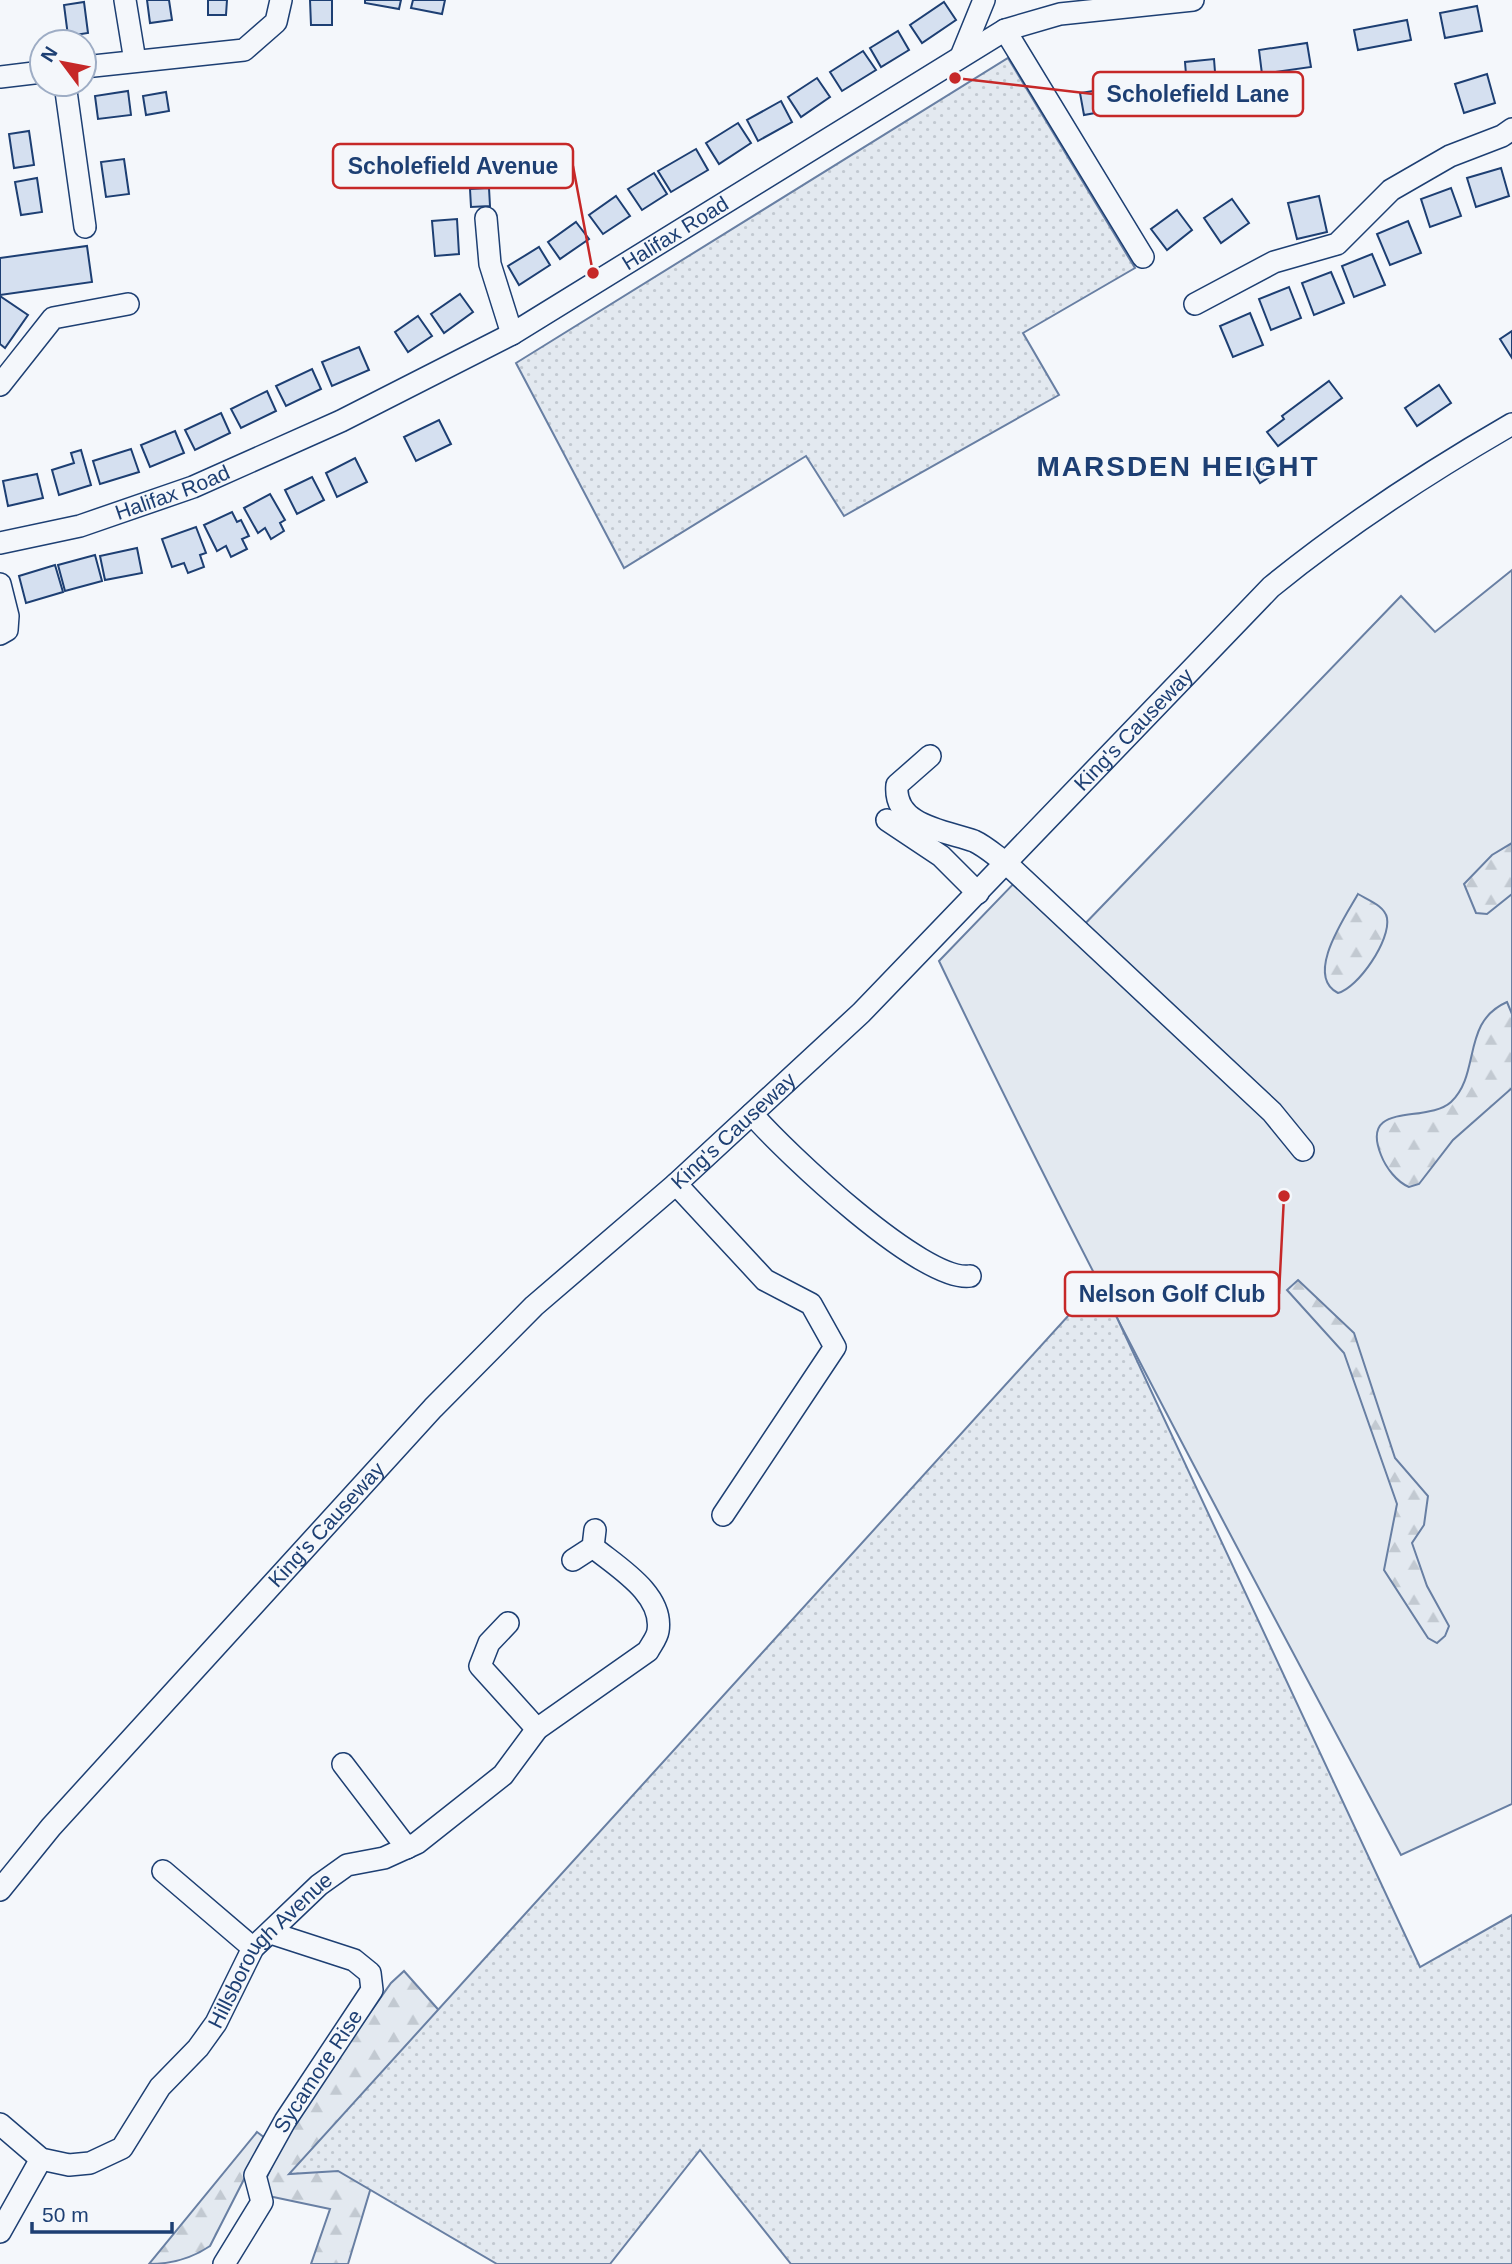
<svg xmlns="http://www.w3.org/2000/svg" width="1512" height="2264" font-family="Arial,sans-serif">
<style>
.grass{fill:#e3e9f0;stroke:#687fa3;stroke-width:2}
.forest{fill:url(#forest-firs);stroke:#687fa3;stroke-width:2}
.park{fill:url(#park-dots);stroke:#687fa3;stroke-width:2}
.building{fill:#d5e0f0;stroke:#1d3f73;stroke-width:2}
.lines{fill:none;stroke-linecap:round;stroke-linejoin:round}
.minor-casing{stroke:#1d3f73;stroke-width:24}
.minor{stroke:#f4f7fb;stroke-width:21}
.labels{text-anchor:middle;stroke-width:5;stroke-linejoin:round;paint-order:stroke}
.street-label{font-size:21px;fill:#1d3f73;stroke:#f4f7fb}
.district-label{font-size:28px;font-weight:bold;letter-spacing:2px;fill:#1d3f73;stroke:#f4f7fb}
.leader{fill:none;stroke:#c62828;stroke-width:2.5}
.callout-dot{fill:#c62828;stroke:#f4f7fb;stroke-width:2.5}
.callout{fill:#f4f7fb;stroke:#c62828;stroke-width:2.5}
.callout-label{font-size:23px;text-anchor:middle;font-weight:bold;fill:#1d3f73}
</style>
<defs>
<pattern id="forest-firs" width="22" height="20" patternUnits="userSpaceOnUse" patternTransform="scale(1.75)"><rect width="22" height="20" fill="#e3e9f0"/><path d="M5 1l3.5 6h-7zM16 11l3.5 6h-7z" fill="#c2c9d1"/></pattern>
<pattern id="park-dots" width="8" height="8" patternUnits="userSpaceOnUse" patternTransform="scale(1.75)"><rect width="8" height="8" fill="#e3e9f0"/><path d="M2 2h.1M6 6h.1" fill="none" stroke="#c2c9d1" stroke-width="1.8" stroke-linecap="round"/></pattern>
</defs>
<rect width="100%" height="100%" fill="#f4f7fb"/>
<path class="grass" d="M 1512,570 L 1512,1804 L 1401,1855 C 1243,1559 1084,1264 939,961 L 1021,876 L 1078,931 L 1401,596 L 1435,632 Z"/>
<g class="forest">
<polygon points="1512,843 1512,894 1487,914 1476,913 1464,884 1492,855"/>
<path d="M 1358,894 C 1368,900 1385,906 1387,918 C 1391,940 1358,988 1338,993 C 1304,976 1345,917 1358,894 Z"/>
<path d="M 1507,1002 L 1512,1014 L 1512,1088 L 1453,1140 L 1419,1184 L 1409,1187 C 1397,1182 1386,1168 1381,1155 C 1359,1100 1427,1124 1451,1102 C 1481,1074 1461,1022 1507,1002 Z"/>
<polygon points="1298,1280 1354,1333 1395,1458 1428,1496 1424,1525 1412,1543 1427,1586 1449,1626 1445,1636 1437,1643 1428,1638 1384,1570 1397,1504 1344,1353 1287,1290"/>
<polygon points="404,1971 451,2024 384,2144 348,2264 311,2264 330,2209 259,2194 292,2123 391,1983"/>
<path d="M 257,2132 L 265,2138 L 210,2246 C 191,2259 171,2264 149,2264 Z"/>
</g>
<g class="park">
<polygon points="1008,58 1135,268 1023,333 1059,395 844,516 806,456 624,568 516,363"/>
<polygon points="1104,1290 1420,1967 1512,1915 1512,2264 791,2264 700,2150 610,2264 497,2264 338,2171 289,2174 1068,1316"/>
</g>
<g class="building">
<polygon points="147,0 169,0 172,20 150,23"/>
<polygon points="208,0 227,0 226,15 208,15"/>
<polygon points="310,0 332,0 332,25 311,25"/>
<polygon points="365,0 401,0 399,9 365,3"/>
<polygon points="413,0 445,0 442,14 411,8"/>
<polygon points="84,2 88,33 68,36 64,5"/>
<polygon points="944,2 956,20 922,43 910,25"/>
<polygon points="1477,6 1482,31 1445,38 1440,13"/>
<polygon points="1407,20 1411,40 1358,50 1354,30"/>
<polygon points="898,31 909,50 881,67 870,48"/>
<polygon points="1307,43 1311,67 1262,74 1259,50"/>
<polygon points="863,51 876,70 842,91 830,72"/>
<polygon points="1214,59 1216,85 1187,87 1185,62"/>
<polygon points="1487,74 1495,103 1464,113 1455,84"/>
<polygon points="817,78 830,97 801,117 788,97"/>
<polygon points="1119,87 1123,108 1084,115 1080,93"/>
<polygon points="128,91 131,115 98,119 95,96"/>
<polygon points="166,92 169,111 146,115 143,96"/>
<polygon points="781,101 792,122 758,141 747,120"/>
<polygon points="738,123 751,143 719,164 706,143"/>
<polygon points="29,131 34,165 14,168 9,134"/>
<polygon points="696,149 708,170 671,192 658,171"/>
<polygon points="124,159 129,194 106,197 101,162"/>
<polygon points="1501,168 1509,196 1476,207 1467,178"/>
<polygon points="654,173 667,194 642,210 628,189"/>
<polygon points="37,178 42,212 21,215 15,182"/>
<polygon points="489,188 490,206 471,207 470,189"/>
<polygon points="1451,188 1461,216 1430,227 1421,199"/>
<polygon points="616,196 630,216 603,234 589,215"/>
<polygon points="1319,196 1327,232 1297,239 1288,203"/>
<polygon points="1232,199 1249,223 1221,243 1204,218"/>
<polygon points="1177,210 1192,230 1167,250 1151,229"/>
<polygon points="457,219 459,254 435,256 432,221"/>
<polygon points="1408,221 1421,253 1390,265 1377,234"/>
<polygon points="576,222 589,239 560,259 548,242"/>
<polygon points="87,246 92,282 0,295 0,258"/>
<polygon points="539,247 550,265 519,285 508,266"/>
<polygon points="1372,254 1385,285 1354,297 1342,266"/>
<polygon points="1331,272 1344,303 1314,315 1302,283"/>
<polygon points="1289,287 1301,318 1271,330 1259,299"/>
<polygon points="460,294 473,312 444,333 431,314"/>
<polygon points="0,296 28,315 5,348 0,344"/>
<polygon points="1250,313 1263,345 1233,357 1220,326"/>
<polygon points="418,316 432,336 408,352 395,332"/>
<polygon points="1512,331 1512,358 1500,339"/>
<polygon points="359,347 369,370 332,386 322,362"/>
<polygon points="312,369 321,389 286,406 276,386"/>
<polygon points="1329,381 1342,398 1278,446 1267,432 1284,419 1282,416"/>
<polygon points="1439,385 1451,403 1417,426 1405,408"/>
<polygon points="267,391 276,411 241,428 231,409"/>
<polygon points="221,413 230,433 195,450 185,430"/>
<polygon points="439,420 451,444 416,461 404,437"/>
<polygon points="175,431 184,453 150,467 141,445"/>
<polygon points="131,449 139,472 100,484 93,461"/>
<polygon points="81,450 91,485 59,495 52,470 74,463 71,453"/>
<polygon points="355,458 367,482 337,497 326,473"/>
<polygon points="1263,463 1271,476 1260,483 1252,470"/>
<polygon points="37,474 43,498 8,506 3,481"/>
<polygon points="312,477 324,500 297,514 285,490"/>
<polygon points="270,494 285,520 280,523 284,531 271,539 265,528 258,533 244,508"/>
<polygon points="232,512 237,522 241,520 249,536 242,539 247,549 231,557 226,546 217,551 204,525"/>
<polygon points="196,527 206,553 200,555 204,567 188,573 184,563 172,567 162,539"/>
<polygon points="137,548 142,573 105,580 100,556"/>
<polygon points="95,555 102,581 65,591 58,565"/>
<polygon points="55,565 63,592 26,603 19,576"/>
</g>
<g class="lines">
<defs>
<g id="minor">
<polyline points="125,0 135,61"/>
<polyline points="1005,30 1143,257"/>
<polyline points="962,54 984,0"/>
<polyline points="84,67 244,50 276,22 281,0"/>
<polyline points="0,77 42,72"/>
<polyline points="65,84 85,227"/>
<polyline points="486,218 490,264 512,334"/>
<polyline points="1195,304 1274,262 1337,244 1391,190 1450,156 1502,136 1512,129"/>
<polyline points="0,385 53,318 128,304"/>
<path id="s1" d="M 0,543 L 80,526 L 193,487 L 341,421 L 512,334 L 1005,30 L 1060,14 L 1193,0"/>
<polyline points="0,584 8,616 7,630 0,634"/>
<path d="M 930,756 L 897,785 C 893,826 946,831 974,841 C 985,846 996,856 1006,863 L 1272,1112 L 1303,1150"/>
<polyline points="887,820 941,856 978,893"/>
<path d="M 752,1114 C 785,1152 923,1283 970,1276"/>
<polyline points="676,1184 765,1280 811,1304 835,1347 723,1515"/>
<polyline points="573,1560 593,1547 595,1530"/>
<polyline points="508,1623 489,1643 480,1666 537,1729"/>
<polyline points="343,1764 407,1848"/>
<polyline points="163,1871 253,1948"/>
<path id="s2" d="M 0,1890 L 51,1827 L 433,1408 L 534,1306 L 676,1184 L 861,1013 L 1271,587 C 1347,525 1427,473 1512,424"/>
<path id="s3" d="M 0,2124 L 41,2159 L 69,2165 L 90,2163 L 122,2148 L 160,2087 L 198,2048 L 216,2023 L 253,1948 L 319,1885 L 347,1865 L 384,1858 L 417,1843 L 503,1775 L 537,1729 L 648,1651 C 651,1645 657,1638 658,1631 C 664,1594 617,1567 593,1547"/>
<polyline points="0,2232 41,2159"/>
<path id="s4" d="M 224,2264 L 262,2202 L 255,2175 L 285,2121 L 372,1990 L 370,1973 L 354,1960 L 271,1933"/>
</g>
</defs>
<use href="#minor" class="minor-casing"/>
<use href="#minor" class="minor"/>
</g>
<g class="labels">
<g class="street-label">
<text dy="7" stroke="none"><textPath href="#s1" startOffset="747">Halifax Road</textPath></text>
<text dy="7" stroke="none"><textPath href="#s1" startOffset="180">Halifax Road</textPath></text>
<text dy="7" stroke="none"><textPath href="#s2" startOffset="1624">King's Causeway</textPath></text>
<text dy="7" stroke="none"><textPath href="#s2" startOffset="1057">King's Causeway</textPath></text>
<text dy="7" stroke="none"><textPath href="#s2" startOffset="490">King's Causeway</textPath></text>
<text dy="7" stroke="none"><textPath href="#s3" startOffset="388">Hillsborough Avenue</textPath></text>
<text dy="7" stroke="none"><textPath href="#s4" startOffset="222">Sycamore Rise</textPath></text>
</g>
<g class="district-label">
<text x="1178" y="476">MARSDEN HEIGHT</text>
</g>
</g>
<path class="leader" d="M955 78L1093 94M593 273L573 166M1284 1196L1279 1294"/>
<g class="callout-dot">
<circle cx="955" cy="78" r="7"/>
<circle cx="593" cy="273" r="7"/>
<circle cx="1284" cy="1196" r="7"/>
</g>
<g class="callout">
<rect x="1093" y="72" width="210" height="44" rx="7"/>
<rect x="333" y="144" width="240" height="44" rx="7"/>
<rect x="1065" y="1272" width="214" height="44" rx="7"/>
</g>
<g class="callout-label">
<text x="1198" y="102">Scholefield Lane</text>
<text x="453" y="174">Scholefield Avenue</text>
<text x="1172" y="1302">Nelson Golf Club</text>
</g>
<g transform="translate(63 63) rotate(302)"><circle r="33" fill="#f4f7fb" stroke="#9eadc5" stroke-width="2"/>
<path d="M0-5L12 26L0 18L-12 26Z" fill="#c62828"/>
<text y="-10" font-size="19" font-weight="bold" text-anchor="middle" fill="#1d3f73">N</text>
</g>
<path d="M32 2222v10h140v-10" fill="none" stroke="#1d3f73" stroke-width="3.5"/>
<text x="42" y="2222" font-size="21" fill="#1d3f73" stroke="#f4f7fb" stroke-width="5" paint-order="stroke">50 m</text>
</svg>
